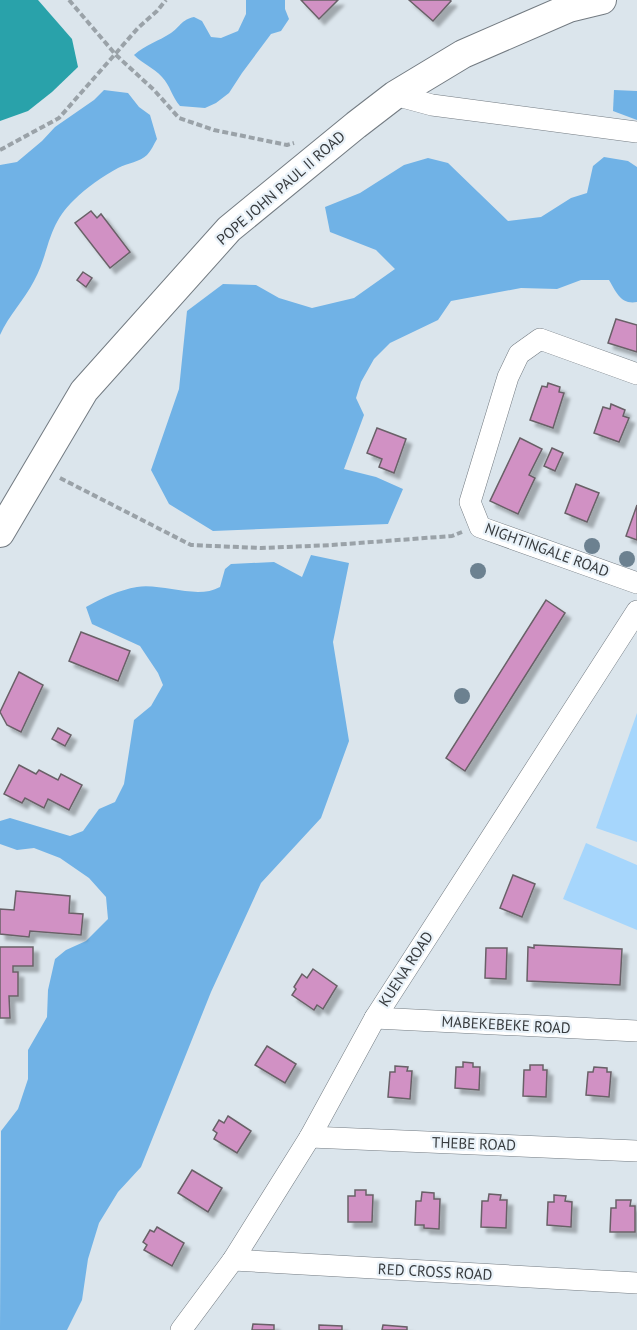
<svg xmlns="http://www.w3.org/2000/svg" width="637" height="1330" font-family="'PT Sans',sans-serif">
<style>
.green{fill:#a6d6fc}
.forest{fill:#70b2e6}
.water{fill:#29a2aa}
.building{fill:#d191c4;stroke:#696167;stroke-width:1.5;filter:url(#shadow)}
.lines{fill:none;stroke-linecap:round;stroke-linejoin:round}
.street-casing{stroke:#737b82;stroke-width:22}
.secondary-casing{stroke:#737b82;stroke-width:30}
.path{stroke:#9aa2a8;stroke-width:4;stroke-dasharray:6 3;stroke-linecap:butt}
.street{stroke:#fff;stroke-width:21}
.secondary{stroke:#fff;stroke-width:28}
.tree{fill:#6c8190}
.labels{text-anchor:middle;stroke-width:4.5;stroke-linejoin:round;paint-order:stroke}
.street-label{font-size:15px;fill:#373b3e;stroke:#e9f2f9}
</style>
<defs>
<filter id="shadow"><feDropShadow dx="5.5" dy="5.5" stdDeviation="1.5" flood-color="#0004"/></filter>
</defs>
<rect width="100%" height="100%" fill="#dbe5ec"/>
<g class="green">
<polygon points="637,713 637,842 596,828"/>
<polygon points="586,843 637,865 637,930 563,899"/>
</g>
<g class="forest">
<path d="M 246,0 L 285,0 L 285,9 L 289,19 L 281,31 L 271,34 L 242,73 L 229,93 L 216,103 L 205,108 L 180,106 C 172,97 170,85 162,77 C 154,68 143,64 134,55 C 145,45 159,41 171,33 C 181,26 181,20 194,17 L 202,21 L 211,37 L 221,38 L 238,31 L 246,14 Z"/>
<path d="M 104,90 L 128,93 L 139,107 L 150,115 L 157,139 C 154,144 151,151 147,155 C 140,162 128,163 118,168 C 103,176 86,188 74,200 C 46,227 50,252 34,281 C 24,300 9,315 0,335 L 0,165 L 17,162 L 42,141 L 55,127 L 94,100 Z"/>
<polygon points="614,90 637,91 637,120 613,111"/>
<path d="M 604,157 L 628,161 L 637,167 L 637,302 C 621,305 616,292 609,280 L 581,280 L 557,289 L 521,288 L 451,301 L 438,320 L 390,343 L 374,359 L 361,382 L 356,398 L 364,415 L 344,469 L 376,477 L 403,489 L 388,524 L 213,531 L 169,504 L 151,470 L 179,389 L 187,311 L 223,284 L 256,285 L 279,298 L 312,308 L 354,298 L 395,269 L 376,250 L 330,232 L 325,207 L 360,193 L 404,165 L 428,158 L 448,163 L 508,221 L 541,217 L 571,198 L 587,193 L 593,166 Z"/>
<path d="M 311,555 L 349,563 L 333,642 L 349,741 L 321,818 L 261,883 L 211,992 L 141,1167 L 118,1192 L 99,1223 L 88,1259 L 82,1300 L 67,1330 L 0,1330 L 1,1131 L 18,1109 L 28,1079 L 28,1050 L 47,1017 L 48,990 L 55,959 L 66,950 L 86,941 L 108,919 L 106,897 L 89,878 L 60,858 L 34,848 L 17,850 L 0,844 L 0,821 L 10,818 L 70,836 L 83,831 L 99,809 L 115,802 L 124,784 L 134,720 L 151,706 L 163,685 L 158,673 L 140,646 L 92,624 L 86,607 C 102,598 119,590 137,587 C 163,583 197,600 220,587 L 225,569 L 231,564 L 274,562 L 302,577 Z"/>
</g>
<polygon class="water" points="0,0 38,0 72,39 78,67 52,92 28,111 0,121"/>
<g class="building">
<polygon points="301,0 338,0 319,19"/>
<polygon points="409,0 450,0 451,1 433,21"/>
<polygon points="91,211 97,218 101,214 130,252 110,268 75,223"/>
<polygon points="83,272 92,278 86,287 77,280"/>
<polygon points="616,319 637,325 637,352 608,343"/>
<polygon points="548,383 560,387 559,392 564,393 553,428 530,420 542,386 547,387"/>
<polygon points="611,404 625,410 623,416 629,418 619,442 594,433 603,407 610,409"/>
<polygon points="377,428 406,439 394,473 379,467 382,459 367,453"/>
<polygon points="520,438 542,449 529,475 535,478 518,514 490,501"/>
<polygon points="552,448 563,453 555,471 544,466"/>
<polygon points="576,484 599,493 587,522 565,513"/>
<polygon points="637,505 637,540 626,536"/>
<polygon points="546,600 565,613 465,771 446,758"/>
<polygon points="81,632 130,651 118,681 69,661"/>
<polygon points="19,672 43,685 21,732 7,725 0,712"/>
<polygon points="58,728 71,735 65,746 52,739"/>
<polygon points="19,765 36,774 39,770 58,780 61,774 82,785 69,810 48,799 44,808 25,798 22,803 4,794"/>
<polygon points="513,875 535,884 522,917 500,908"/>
<polygon points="16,891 70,896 69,913 83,914 81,935 30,931 29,937 0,934 0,909 14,910"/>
<polygon points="534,945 622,949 620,985 527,981 528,947 534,948"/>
<polygon points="0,947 33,947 33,966 13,966 13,972 18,972 18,996 9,996 10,1018 0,1018"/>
<polygon points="486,948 507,948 506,979 485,978"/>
<polygon points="313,969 337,986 323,1009 317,1005 314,1010 292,995 296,989 294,987 302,974 307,978"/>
<polygon points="267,1046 296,1064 285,1083 255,1065"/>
<polygon points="463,1062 473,1063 473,1067 480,1067 479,1090 455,1088 456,1067 463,1067"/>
<polygon points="530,1065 543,1065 543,1070 547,1070 546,1097 523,1096 524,1070 530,1070"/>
<polygon points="395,1066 408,1067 407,1071 412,1071 410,1099 388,1097 390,1072 395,1072"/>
<polygon points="594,1067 607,1068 607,1072 611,1072 609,1097 586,1095 588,1072 593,1072"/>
<polygon points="228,1116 251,1131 237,1153 214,1139 217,1133 213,1130 219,1120 224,1123"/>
<polygon points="192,1170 222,1188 208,1212 178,1193"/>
<polygon points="355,1190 366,1190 366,1195 373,1195 372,1222 348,1222 348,1196 355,1196"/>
<polygon points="422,1192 434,1193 434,1199 440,1199 439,1229 424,1228 424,1225 415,1225 416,1201 421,1201"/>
<polygon points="489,1194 501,1195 500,1200 507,1200 506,1228 481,1227 482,1201 488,1201"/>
<polygon points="554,1195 566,1196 565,1201 572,1202 571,1227 547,1225 548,1202 554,1202"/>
<polygon points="616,1200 631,1200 630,1206 635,1206 635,1232 610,1232 611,1208 616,1208"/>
<polygon points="157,1227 184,1243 172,1266 144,1250 147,1245 143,1242 150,1230 154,1232"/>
<polygon points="253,1324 274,1325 274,1330 252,1330"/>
<polygon points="319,1325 342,1326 342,1330 319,1330"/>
<polygon points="383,1325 407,1327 407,1330 382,1330"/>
</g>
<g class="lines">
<defs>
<g id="street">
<polyline points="395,95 432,105 637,132"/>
<polyline points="637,374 540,339 519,354 508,377 470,502 480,527 637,583"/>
<polyline points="375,1018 637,1031"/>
<polyline points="310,1137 637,1151"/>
<polyline points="233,1260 637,1283"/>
<polyline points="181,1330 233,1260 310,1137 375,1018 637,611"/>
</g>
<polyline id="secondary" points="0,533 84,391 229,229 356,125 395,95 463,54 569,8 602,0"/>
</defs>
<use href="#street" class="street-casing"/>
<use href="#secondary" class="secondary-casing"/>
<g class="path">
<polyline points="69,0 116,55 154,90 179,118 214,130 287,145 294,143"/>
<polyline points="0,150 59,118 138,28 157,11 166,0"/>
<polyline points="60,478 191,545 261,548 332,545 452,536 462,532"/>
</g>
<use href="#street" class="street"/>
<use href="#secondary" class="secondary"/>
</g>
<g class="tree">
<circle cx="592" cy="546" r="8"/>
<circle cx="627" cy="559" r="8"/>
<circle cx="478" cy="571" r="8"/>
<circle cx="462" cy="696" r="8"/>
</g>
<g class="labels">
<g class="street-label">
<text transform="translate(281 188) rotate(-41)" y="5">POPE JOHN PAUL II ROAD</text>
<text transform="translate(547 550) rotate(20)" y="5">NIGHTINGALE ROAD</text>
<text transform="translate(406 969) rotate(-57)" y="5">KUENA ROAD</text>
<text transform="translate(506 1025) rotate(3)" y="5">MABEKEBEKE ROAD</text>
<text transform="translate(474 1144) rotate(2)" y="5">THEBE ROAD</text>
<text transform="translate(435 1272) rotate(3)" y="5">RED CROSS ROAD</text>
</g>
</g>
</svg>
